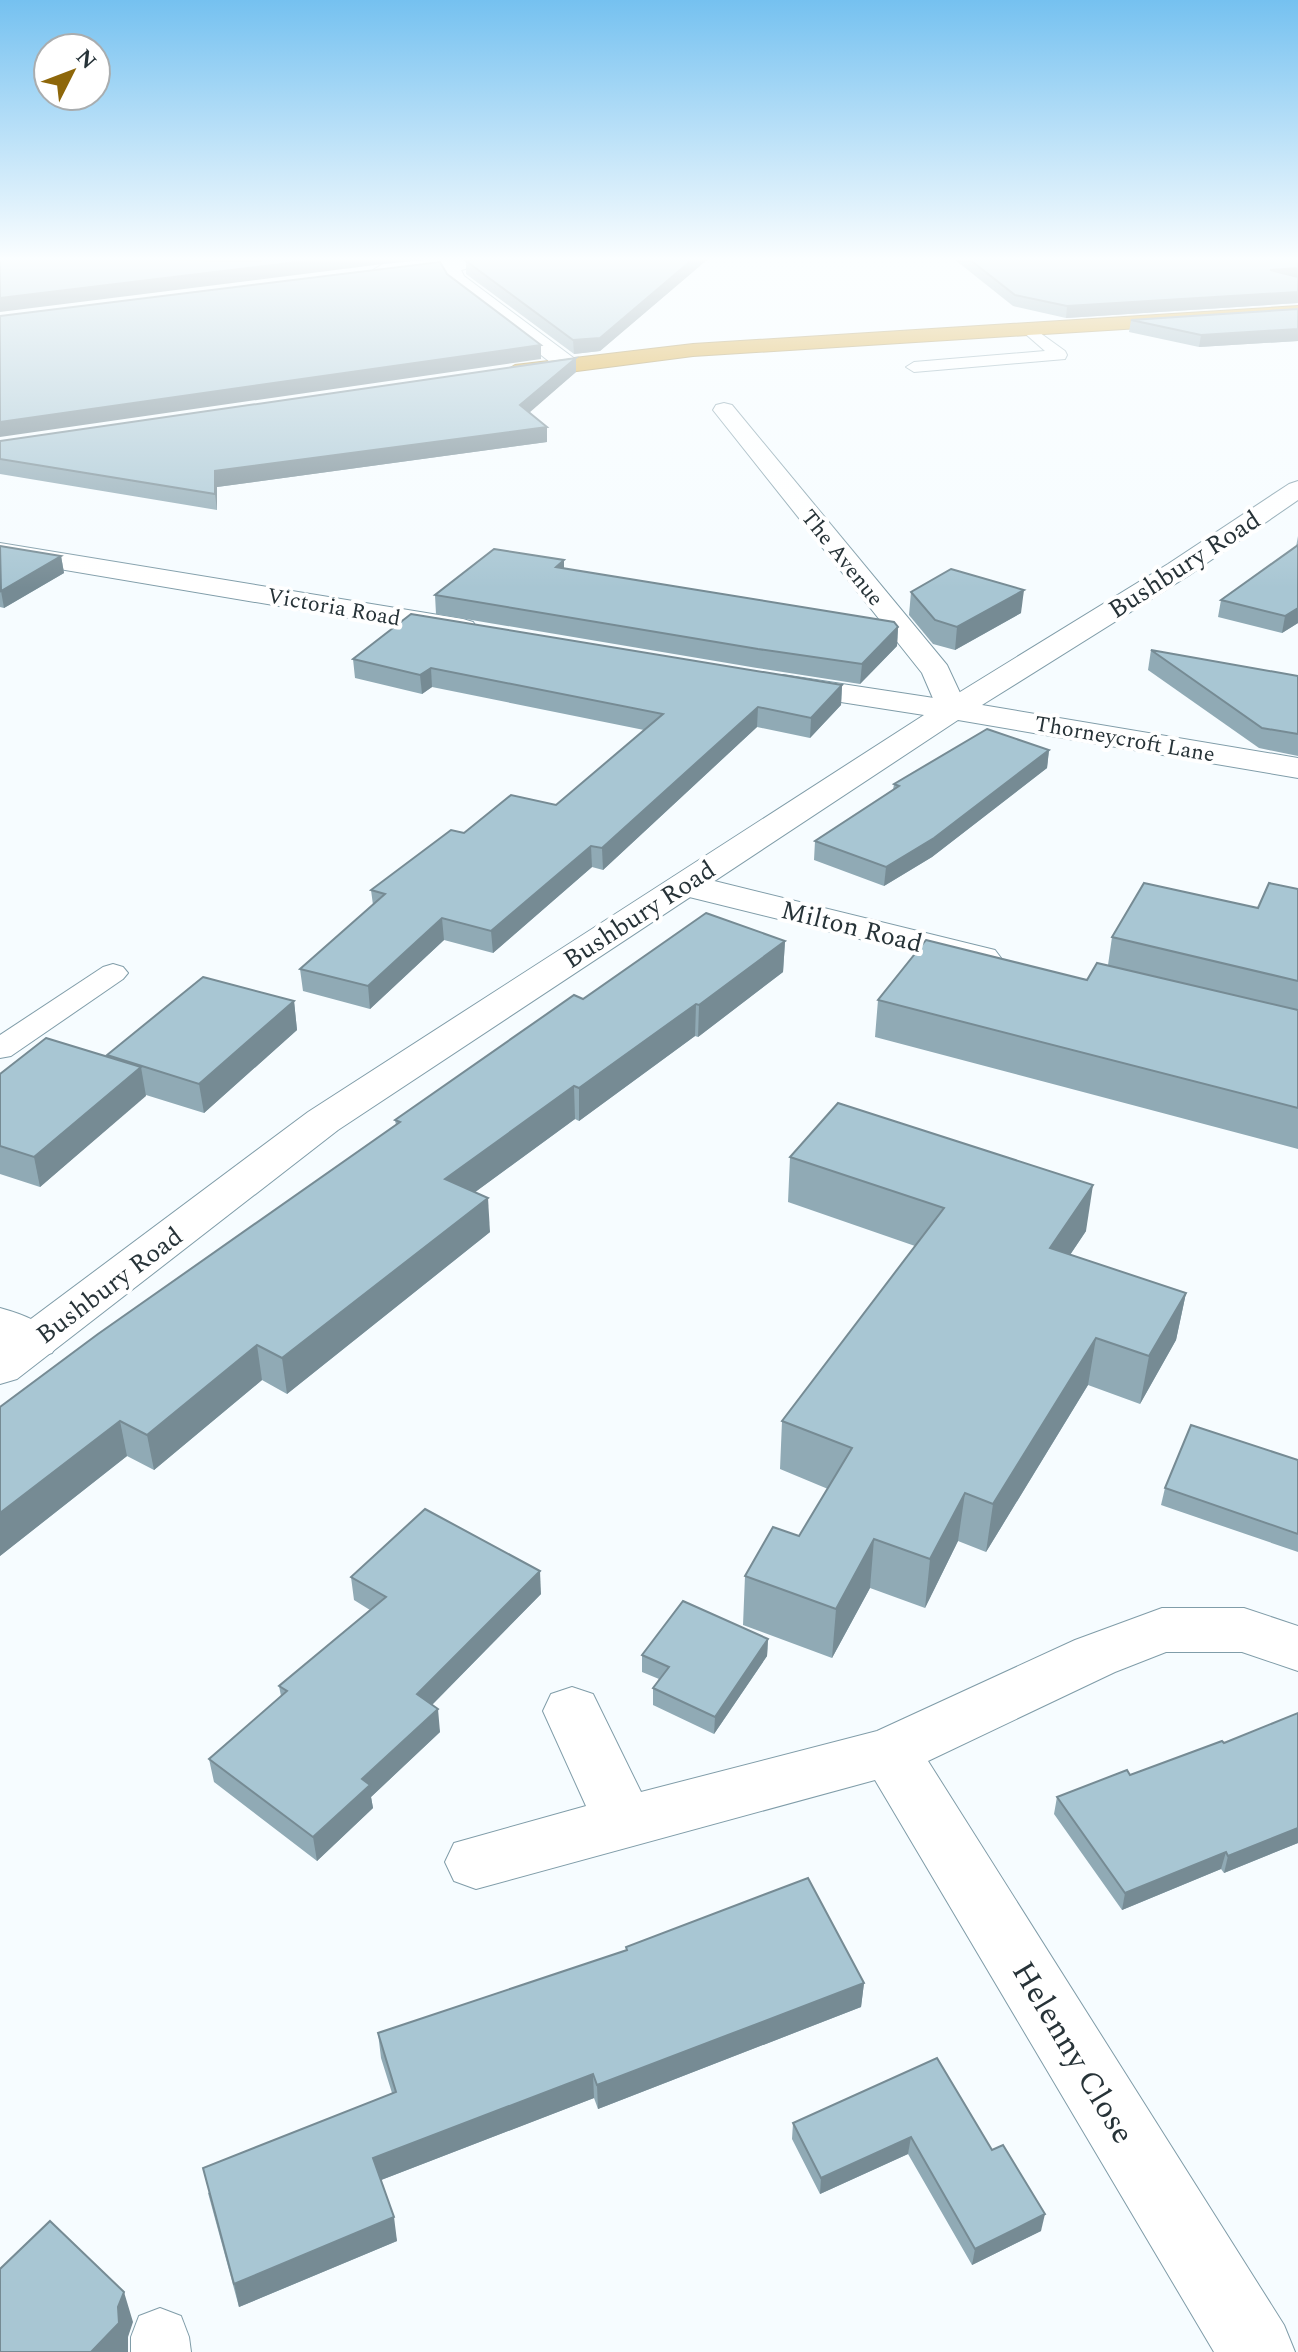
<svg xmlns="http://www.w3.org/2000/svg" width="1298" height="2352" font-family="Spectral,serif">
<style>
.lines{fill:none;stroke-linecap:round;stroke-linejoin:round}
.lane-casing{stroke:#809da9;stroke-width:2}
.street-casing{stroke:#809da9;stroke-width:2}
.secondary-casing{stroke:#809da9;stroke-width:2}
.highway-casing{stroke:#977726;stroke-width:2}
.lane{fill:#fff;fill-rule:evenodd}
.street{fill:#fff;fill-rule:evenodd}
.secondary{fill:#fff;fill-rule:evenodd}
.highway{fill:#d49c1d;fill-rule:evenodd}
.wall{fill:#90aab5}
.shaded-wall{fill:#768b94}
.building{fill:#a8c6d3;stroke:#768b94;stroke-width:2}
.labels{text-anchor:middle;stroke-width:8;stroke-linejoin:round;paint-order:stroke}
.far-street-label{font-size:22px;fill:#273338;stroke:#fff}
.street-label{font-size:26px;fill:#273338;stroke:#fff}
.near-street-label{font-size:32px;fill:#273338;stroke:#fff}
</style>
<rect width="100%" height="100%" fill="#f6fcff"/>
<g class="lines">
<defs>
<g id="lane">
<polygon points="1029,325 1065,351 1067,355 1065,359 914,372 906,367 914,362 1045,351 1021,330"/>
<polygon points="113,964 123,967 128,973 123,979 11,1056 0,1058 0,1035 103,967"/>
<polygon points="160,2308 181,2316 189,2337 191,2352 131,2352 131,2337 139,2316"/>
</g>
<g id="street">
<polygon points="437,259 497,259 495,263 461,270 464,276 575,359 578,364 575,369 559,369 450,284 442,270 383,276 373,270 383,264"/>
<polygon points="724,403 732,405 947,665 968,710 963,717 952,719 941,717 922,673 713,410 716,405"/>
<polygon points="686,874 995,950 1001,958 995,966 982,969 673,893 668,885 673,877"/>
<path d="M 0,1308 C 22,1314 47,1323 59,1342 L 52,1353 L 35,1358 L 0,1344 Z"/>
<polygon points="1162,1608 1244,1608 1298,1626 1298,1671 1242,1652 1166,1652 1115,1672 928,1761 1284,2325 1295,2352 1214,2352 875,1780 476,1889 454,1881 445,1862 454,1843 586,1806 543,1711 551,1694 572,1687 593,1694 641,1792 877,1731 1075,1640"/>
</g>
<g id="secondary">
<polygon points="1298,481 1298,500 1188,576 982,705 1298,758 1298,778 958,720 338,1130 17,1379 0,1384 0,1342 308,1112 924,715 783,693 772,690 768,684 772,678 783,675 947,700 1168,564 1289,484"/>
<polygon points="0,543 463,619 473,622 477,628 473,634 463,637 0,559"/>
</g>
<polygon id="highway" points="1298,306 1298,318 693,356 515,379 504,372 515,365 693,344"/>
</defs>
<use href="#lane" class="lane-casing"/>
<use href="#street" class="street-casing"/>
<use href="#secondary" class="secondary-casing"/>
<use href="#highway" class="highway-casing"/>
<use href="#lane" class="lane"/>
<use href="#street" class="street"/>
<use href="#secondary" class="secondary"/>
<use href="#highway" class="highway"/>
</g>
<g class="wall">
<polygon points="476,259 708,259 600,351 574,354 466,274 466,261"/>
<polygon points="954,259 1298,259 1298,303 1066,318 1013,306"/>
<polygon points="1298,309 1298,341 1199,347 1129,332 1131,320"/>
<polygon points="576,372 529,412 547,427 547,442 217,487 217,510 0,474 0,441"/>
<polygon points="1298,536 1298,623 1282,633 1218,617 1221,600 1296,547"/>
<polygon points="0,546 61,556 64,573 4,608 0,607"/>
<polygon points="564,560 564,569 898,627 897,646 860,684 757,668 436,614 435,595"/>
<polygon points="911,592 1021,613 955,650 933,644 909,615"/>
<polygon points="1151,650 1298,676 1298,756 1259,748 1148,670"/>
<polygon points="353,659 842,685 841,705 810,738 757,727 603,870 592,867 493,953 444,940 370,1009 303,991 300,969 373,905 371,890 464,833 556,805 644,730 432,687 422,694 355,678"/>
<polygon points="1049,750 1047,768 932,857 884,886 814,860 815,841 893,790 894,784"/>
<polygon points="1298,889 1298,1149 875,1037 878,1000 1087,980 1108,965 1112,937 1258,908"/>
<polygon points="785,941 783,972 698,1037 695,1036 579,1121 575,1119 475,1192 490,1232 287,1394 262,1380 154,1470 127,1456 0,1556 0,1407 396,1125 395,1120 583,999"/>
<polygon points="294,1001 297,1030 204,1113 146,1095 40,1187 0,1174 0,1074 107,1056"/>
<polygon points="790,1157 1086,1231 1070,1255 1186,1293 1176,1340 1140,1404 1088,1385 986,1552 958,1541 925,1608 870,1588 832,1658 743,1625 745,1576 799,1536 828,1489 780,1469 782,1421 915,1246 788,1202"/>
<polygon points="1298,1460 1298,1552 1161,1505 1165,1488"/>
<polygon points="351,1577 541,1594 432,1705 440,1732 371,1797 373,1808 317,1861 214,1782 209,1759 281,1696 279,1686 370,1610 354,1600"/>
<polygon points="768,1639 767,1656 714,1734 653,1705 653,1688 659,1679 642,1672 642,1655"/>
<polygon points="1298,1713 1298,1843 1224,1873 1221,1869 1122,1910 1054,1814 1057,1797 1130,1775 1224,1743"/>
<polygon points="626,1947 864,1983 861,2007 598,2109 594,2098 381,2180 397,2241 239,2307 208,2193 392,2093 381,2058 378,2033 626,1950"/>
<polygon points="937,2058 992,2150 1041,2231 972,2265 908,2154 820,2194 792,2139 793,2123"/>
</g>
<g class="shaded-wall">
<polygon points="322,259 423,259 0,312 0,298"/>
<polygon points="693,259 708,259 600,351 574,354 573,340"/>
<polygon points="1298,268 1298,279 1270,270"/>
<polygon points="1298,292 1298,303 1066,318 1067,306"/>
<polygon points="1298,329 1298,341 1199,347 1201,335"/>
<polygon points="541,345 541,359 0,437 0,422"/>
<polygon points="576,358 576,372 521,420 520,405"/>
<polygon points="547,427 547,442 217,487 217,510 215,494 215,471"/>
<polygon points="61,556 64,573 4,608 1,591"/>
<polygon points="564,560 564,579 556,567"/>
<polygon points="1024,590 1021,613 955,650 957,627"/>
<polygon points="1298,608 1298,623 1282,633 1285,616"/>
<polygon points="898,627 897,646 860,684 862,664"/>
<polygon points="431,668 432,687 422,694 420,675"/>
<polygon points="842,685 841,705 810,738 811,718"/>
<polygon points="758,707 757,727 603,870 602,848"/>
<polygon points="1049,750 1047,768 932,857 884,886 886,867"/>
<polygon points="591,846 592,867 493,953 491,931"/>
<polygon points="442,918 444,940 370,1009 368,986"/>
<polygon points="785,941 783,972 698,1037 699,1005"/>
<polygon points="294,1001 297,1030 204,1113 199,1084"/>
<polygon points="696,1004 695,1036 579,1121 579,1088"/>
<polygon points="141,1067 146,1096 40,1187 34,1157"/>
<polygon points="574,1086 575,1119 448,1212 445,1179"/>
<polygon points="1093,1185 1086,1231 1043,1295 1050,1248"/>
<polygon points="488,1198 490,1232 287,1394 282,1358"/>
<polygon points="1186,1293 1176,1340 1140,1404 1149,1356"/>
<polygon points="1096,1338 1088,1385 986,1552 993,1504"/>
<polygon points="257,1345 262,1380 154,1470 147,1435"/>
<polygon points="120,1421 127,1456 0,1556 0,1513"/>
<polygon points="965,1493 958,1541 925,1608 930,1559"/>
<polygon points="874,1539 870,1588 832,1658 836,1609"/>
<polygon points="540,1571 541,1594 419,1718 417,1694"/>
<polygon points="768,1639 767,1656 714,1734 715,1717"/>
<polygon points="438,1709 440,1732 371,1797 373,1808 317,1861 313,1837 362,1779"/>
<polygon points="1298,1828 1298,1843 1224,1873 1228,1856"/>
<polygon points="1226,1852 1221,1869 1122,1910 1125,1893"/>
<polygon points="864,1983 861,2007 598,2109 597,2085"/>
<polygon points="593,2074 594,2098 376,2182 373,2158"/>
<polygon points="911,2137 908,2154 820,2194 821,2178"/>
<polygon points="1045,2214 1041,2231 972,2265 975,2249"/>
<polygon points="394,2217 397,2241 239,2307 234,2284"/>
<polygon points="124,2292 133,2322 128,2337 128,2352 91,2352 118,2307"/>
</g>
<g class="building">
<polygon points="0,259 116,259 261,261 264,259 322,259 0,298"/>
<polygon points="476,259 693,259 600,338 573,340 466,261"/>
<polygon points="969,259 1298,259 1298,268 1270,270 1298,277 1298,292 1067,306 1015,295"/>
<polygon points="440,262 447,274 541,345 0,422 0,316"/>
<polygon points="1298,309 1298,329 1201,335 1131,320"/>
<polygon points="576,358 520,405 547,427 215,471 215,494 0,459 0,441"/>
<polygon points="1298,545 1298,608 1285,616 1221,600"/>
<polygon points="0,546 61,556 1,591"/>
<polygon points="494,549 564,560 556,567 894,622 898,627 862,664 758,649 435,595"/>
<polygon points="951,569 1024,590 957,627 935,620 911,592"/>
<polygon points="411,614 842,685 811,718 758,707 602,848 591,846 491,931 442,918 368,986 300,969 385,894 371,890 451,830 464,833 511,795 556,805 663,714 431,668 420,675 353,659"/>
<polygon points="1151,650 1298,676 1298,734 1262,728"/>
<polygon points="987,729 1049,750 934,838 886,867 815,841 899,786 894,784"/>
<polygon points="1144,883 1258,908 1269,883 1298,889 1298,981 1112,937"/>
<polygon points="706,913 785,941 699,1005 696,1004 579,1088 574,1086 445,1179 488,1198 282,1358 257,1345 147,1435 120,1421 0,1513 0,1407 98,1334 400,1122 395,1120 574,995 583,999"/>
<polygon points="926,940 1087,980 1097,963 1298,1010 1298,1108 878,1000"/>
<polygon points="203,977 294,1001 199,1084 107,1055"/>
<polygon points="46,1038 141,1067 34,1157 0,1146 0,1074"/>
<polygon points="838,1103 1093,1185 1050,1248 1186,1293 1149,1356 1096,1338 993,1504 965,1493 930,1559 874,1539 836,1609 745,1576 773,1527 799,1536 852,1448 782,1421 944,1208 790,1157"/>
<polygon points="1191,1425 1298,1460 1298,1534 1165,1488"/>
<polygon points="425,1509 540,1571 417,1694 438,1709 362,1779 370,1785 313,1837 209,1759 287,1691 279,1686 386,1597 351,1577"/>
<polygon points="683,1601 768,1639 715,1717 653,1688 669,1667 642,1655"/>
<polygon points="1298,1713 1298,1828 1228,1856 1226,1852 1125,1893 1057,1797 1127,1770 1130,1775 1222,1741 1224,1743"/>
<polygon points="808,1878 864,1983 597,2085 593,2074 373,2158 394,2217 234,2284 203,2168 396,2092 378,2033 627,1950 626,1947"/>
<polygon points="937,2058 992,2150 1003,2145 1045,2214 975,2249 911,2137 821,2178 793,2123"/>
<polygon points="50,2221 124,2292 118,2307 119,2323 91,2352 0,2352 0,2269"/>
</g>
<linearGradient id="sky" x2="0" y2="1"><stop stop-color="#75c1f0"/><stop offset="0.44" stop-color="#fbfeff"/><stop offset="1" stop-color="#fbfeff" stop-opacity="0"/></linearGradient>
<rect width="1298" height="588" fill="url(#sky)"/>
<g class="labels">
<g class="far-street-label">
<text transform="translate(843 557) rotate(51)" y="8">The Avenue</text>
<text transform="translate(334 606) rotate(10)" y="8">Victoria Road</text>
<text transform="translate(1125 738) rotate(10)" y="8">Thorneycroft Lane</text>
</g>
<g class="street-label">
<text transform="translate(1184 564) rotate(-33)" y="9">Bushbury Road</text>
<text transform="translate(639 914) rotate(-33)" y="9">Bushbury Road</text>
<text transform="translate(852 926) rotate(14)" y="9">Milton Road</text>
<text transform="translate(109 1285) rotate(-37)" y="9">Bushbury Road</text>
</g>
<g class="near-street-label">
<text transform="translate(1074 2052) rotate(59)" y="11">Helenny Close</text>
</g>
</g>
<g transform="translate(72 72) rotate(48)"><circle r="38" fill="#ffffff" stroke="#a9adaf" stroke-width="2"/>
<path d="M0-6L14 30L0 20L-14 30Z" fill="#8e670a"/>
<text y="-12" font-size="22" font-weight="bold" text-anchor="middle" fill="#273338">N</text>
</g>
</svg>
